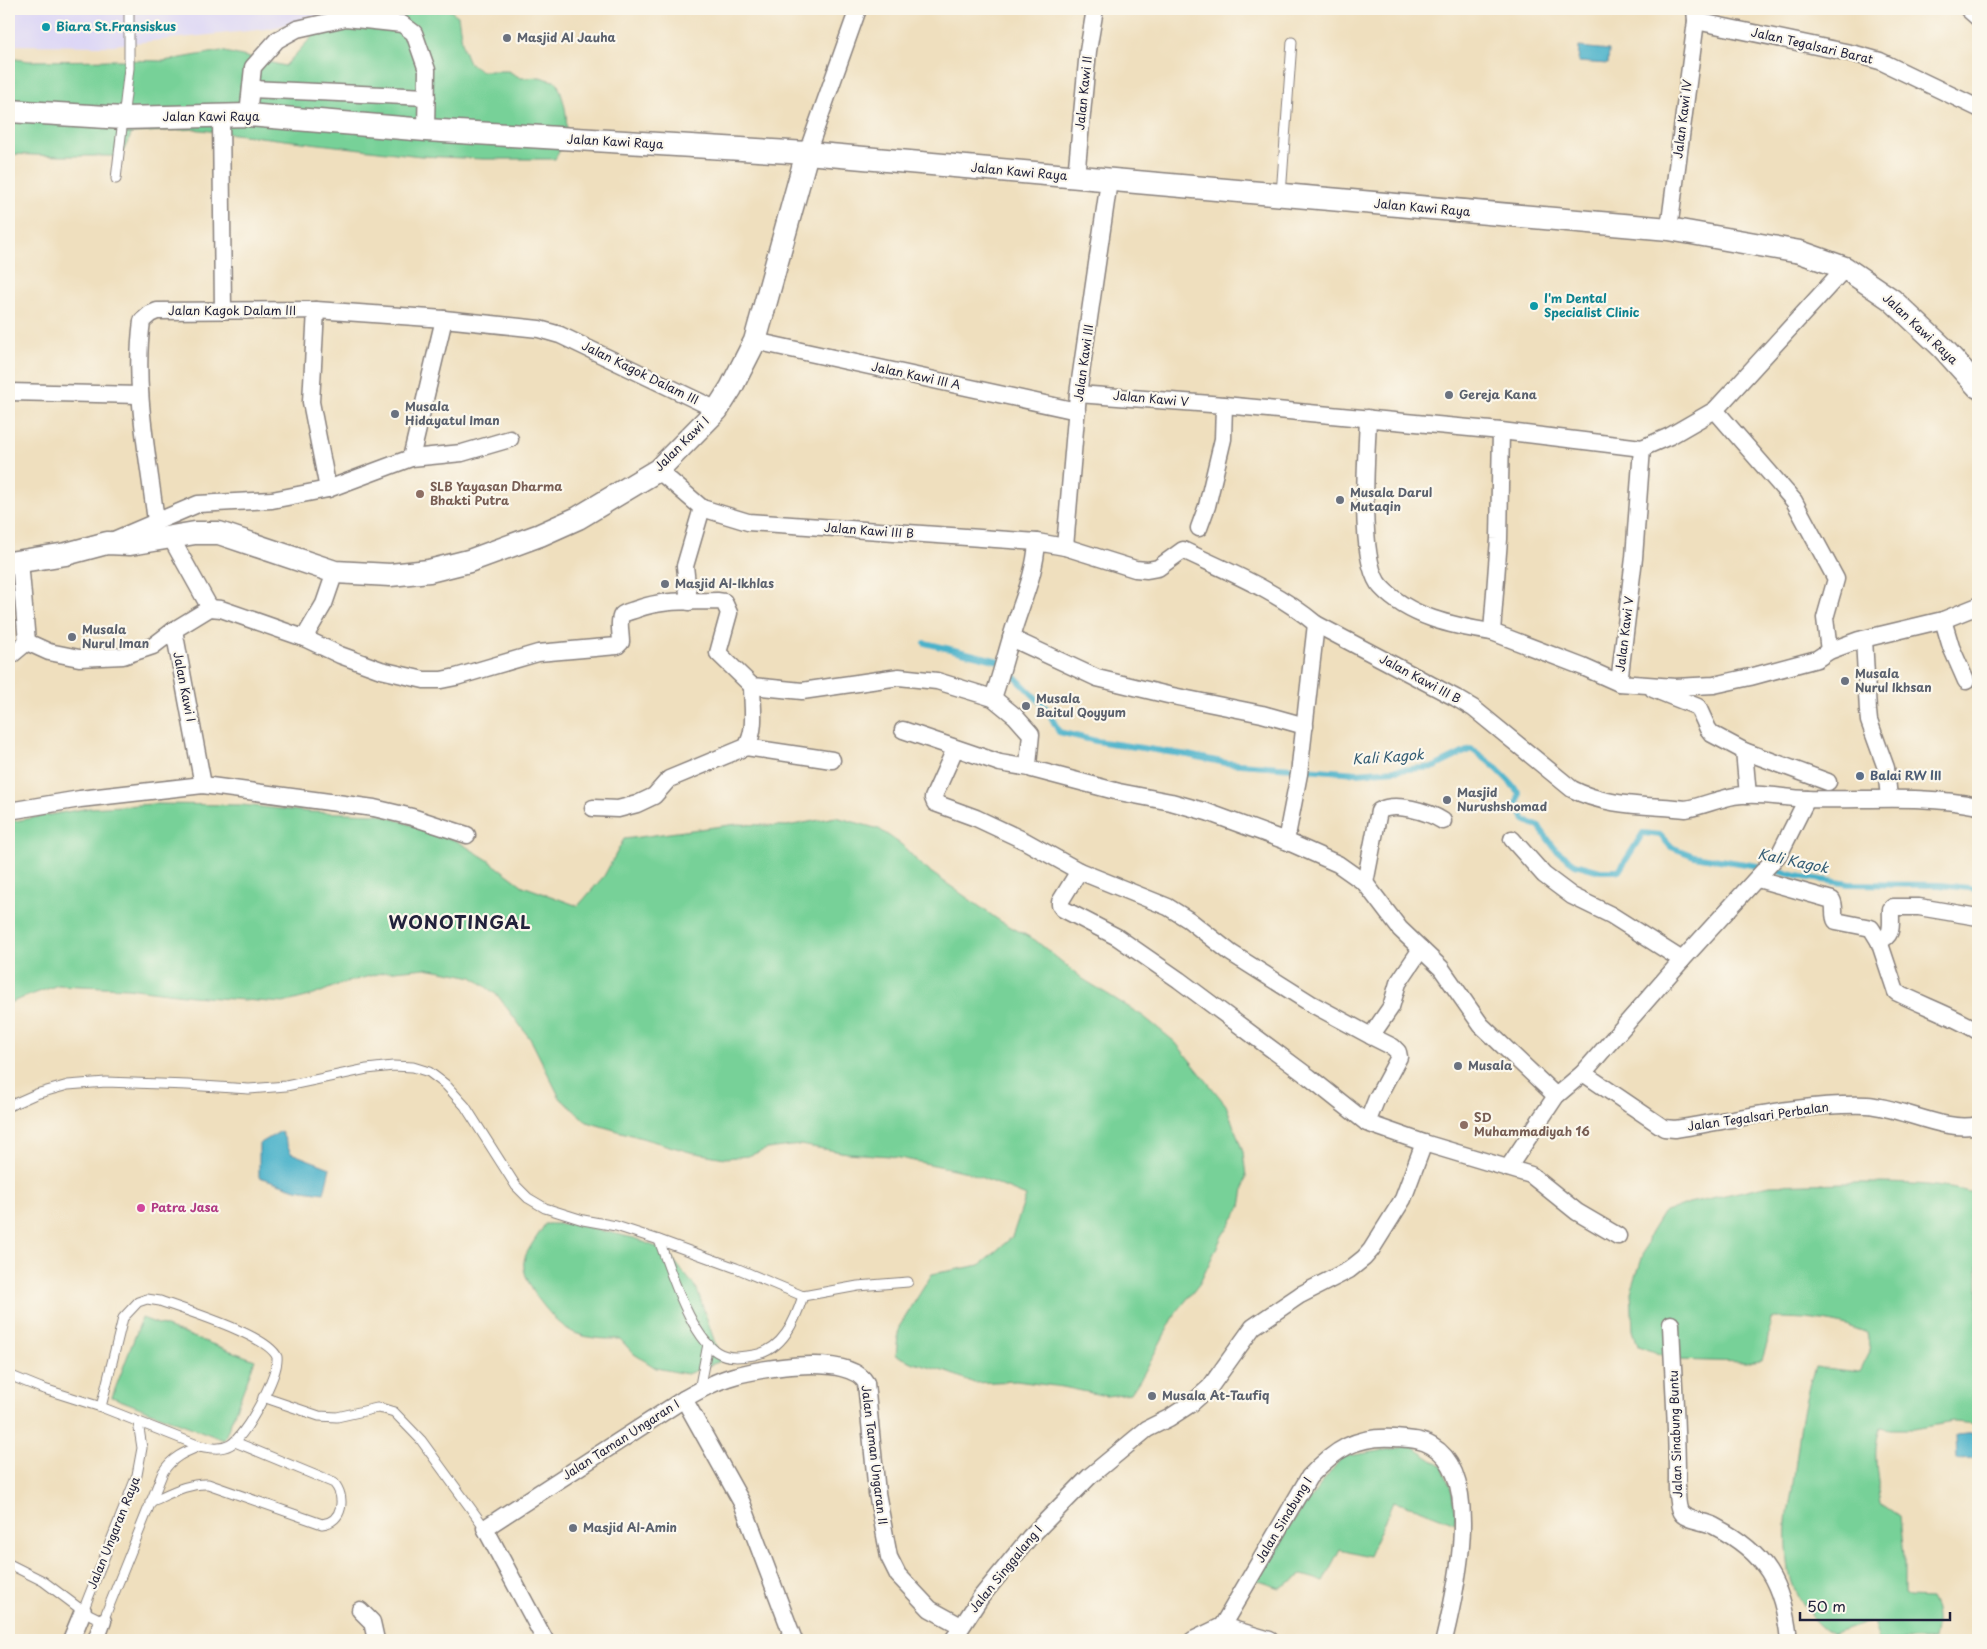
<svg xmlns="http://www.w3.org/2000/svg" width="1987" height="1649" font-family="'Playpen Sans',sans-serif">
<style>
.built{fill:#dcd6f6}
.green{fill:#77d198;stroke:#4c7a6a}
.water{fill:#4cb2ca;stroke:#376a82}
.lines{fill:none;stroke-linecap:round;stroke-linejoin:round}
.stream{stroke:#4cb2ca;stroke-width:6}
.lane-casing{stroke:#88807c;stroke-width:11}
.street-casing{stroke:#88807c;stroke-width:19}
.secondary-casing{stroke:#88807c;stroke-width:25}
.lane{stroke:#fff;stroke-width:9}
.street{stroke:#fff;stroke-width:16}
.secondary{stroke:#fff;stroke-width:22}
.culture-dot{fill:#0f9aa8;stroke:#fbf7ec;stroke-width:2}
.worship-dot{fill:#6b7280;stroke:#fbf7ec;stroke-width:2}
.education-dot{fill:#8d6e63;stroke:#fbf7ec;stroke-width:2}
.service-dot{fill:#5c6f8a;stroke:#fbf7ec;stroke-width:2}
.hotel-dot{fill:#d1479c;stroke:#fbf7ec;stroke-width:2}
.labels{text-anchor:middle;stroke-width:4.5;stroke-linejoin:round;paint-order:stroke}
.culture-label{font-size:12px;font-weight:bold;fill:#0d838f;stroke:#fbf7ec;text-anchor:start}
.worship-label{font-size:12px;font-weight:bold;fill:#5b616d;stroke:#fbf7ec;text-anchor:start}
.street-label{font-size:12px;fill:#22223b;stroke:#fbf7ec}
.education-label{font-size:12px;font-weight:bold;fill:#785e54;stroke:#fbf7ec;text-anchor:start}
.service-label{font-size:12px;font-weight:bold;fill:#4e5e75;stroke:#fbf7ec;text-anchor:start}
.hotel-label{font-size:12px;font-weight:bold;fill:#b23c85;stroke:#fbf7ec;text-anchor:start}
.water-label{font-size:14px;font-style:italic;fill:#335c74;stroke:#fbf7ec}
.district-label{font-size:18px;font-weight:bold;letter-spacing:1px;fill:#22223b;stroke:#fbf7ec}
</style>
<rect width="100%" height="100%" fill="#fbf7ec"/>
<filter id="ink" filterUnits="userSpaceOnUse"><feTurbulence type="fractalNoise" baseFrequency=".02" numOctaves="2"/><feDisplacementMap in="SourceGraphic" scale="10" xChannelSelector="R" yChannelSelector="G"/><feConvolveMatrix kernelMatrix="1 2 1 2 8 2 1 2 1" color-interpolation-filters="sRGB"/></filter>
<filter id="wash" filterUnits="userSpaceOnUse"><feTurbulence type="fractalNoise" baseFrequency=".0096" numOctaves="4" result="noise"/><feDisplacementMap in="SourceGraphic" scale="20" xChannelSelector="R" yChannelSelector="G"/><feGaussianBlur stdDeviation="1.12" result="paint"/><feColorMatrix in="noise" values="0 0 0 0 0 0 0 0 0 0 0 0 0 0 0 0 0 1.4 0 .05"/><feComposite in="paint" operator="in"/></filter>
<g filter="url(#wash)">
<rect width="100%" height="100%" fill="#efdfbe"/>
<polygon class="built" points="9,9 362,9 267,29 104,46 9,45"/>
<g class="green">
<path d="M 383,9 L 448,9 L 458,16 L 463,48 L 469,63 L 482,71 L 508,71 L 521,78 L 540,77 L 557,82 C 568,111 572,131 555,159 L 483,159 L 421,156 L 192,129 L 132,133 L 121,156 L 60,156 L 9,154 L 9,58 L 29,61 L 119,60 L 164,61 L 221,51 L 285,66 L 319,29 L 368,25 L 382,17 Z"/>
<polygon points="153,804 242,805 310,812 380,814 457,841 488,860 523,886 578,906 604,876 624,839 737,824 787,826 836,817 879,829 902,845 922,866 1000,921 1035,940 1083,979 1143,1016 1175,1042 1226,1105 1243,1152 1246,1176 1241,1207 1222,1236 1200,1283 1176,1313 1143,1375 1131,1393 1106,1396 1063,1387 1016,1381 974,1383 950,1373 914,1363 896,1355 899,1327 932,1274 980,1265 1012,1237 1026,1196 968,1172 890,1156 847,1153 800,1145 767,1149 748,1156 725,1158 690,1152 587,1122 560,1098 531,1040 498,996 473,977 453,973 425,968 385,972 340,984 314,995 283,1003 192,996 127,988 58,985 9,1003 9,822 89,808"/>
<path d="M 1844,1183 C 1890,1183 1934,1182 1978,1194 L 1978,1424 L 1953,1422 L 1914,1429 L 1890,1429 L 1881,1427 C 1871,1446 1878,1482 1881,1503 L 1900,1516 L 1904,1558 L 1904,1594 L 1909,1597 L 1930,1598 C 1938,1611 1937,1626 1934,1640 L 1879,1640 L 1873,1623 L 1862,1625 L 1833,1635 C 1813,1623 1792,1594 1789,1570 C 1787,1555 1786,1536 1787,1521 C 1788,1508 1792,1496 1793,1483 C 1799,1442 1801,1406 1815,1367 L 1860,1372 L 1870,1352 L 1867,1333 C 1836,1320 1804,1318 1771,1318 L 1767,1344 L 1762,1360 L 1745,1362 L 1675,1360 L 1638,1346 L 1633,1330 L 1631,1292 L 1650,1234 L 1663,1213 L 1689,1203 L 1770,1185 Z"/>
<path d="M 545,1224 L 573,1224 L 634,1238 L 666,1251 L 697,1289 L 721,1361 L 687,1374 L 656,1368 L 634,1354 L 620,1339 C 604,1339 589,1339 575,1333 C 556,1326 520,1282 524,1261 C 525,1252 540,1233 545,1224 Z"/>
<polygon points="142,1318 255,1360 224,1440 112,1397"/>
<polygon points="1411,1446 1443,1467 1454,1498 1455,1523 1417,1508 1393,1502 1369,1556 1340,1549 1323,1581 1302,1575 1280,1588 1256,1580 1276,1543 1342,1457"/>
</g>
<g class="water">
<polygon points="1579,47 1609,50 1608,64 1578,62"/>
<polygon points="281,1131 291,1153 330,1168 324,1193 296,1189 259,1177 259,1144"/>
<polygon points="1978,1433 1978,1458 1957,1459 1956,1435"/>
</g>
<g class="lines">
<path class="stream" d="M 925,643 L 999,661 L 1047,709 L 1059,732 L 1096,741 L 1188,755 L 1226,763 L 1357,773 L 1434,767 L 1471,749 C 1490,761 1505,775 1519,793 L 1517,806 L 1525,820 L 1539,827 L 1556,850 L 1575,864 L 1600,871 L 1619,871 L 1643,833 L 1660,835 L 1671,847 L 1694,856 L 1758,866 L 1797,876 L 1849,884 L 1940,885 L 1978,889"/>
</g>
</g>
<g filter="url(#ink)">
<g class="lines">
<defs>
<g id="lane">
<polyline points="116,179 129,68 129,9"/>
<polyline points="1281,195 1292,42"/>
<polyline points="9,1106 36,1094 68,1085 106,1082 187,1085 249,1089 286,1086 367,1069 393,1066 413,1067 429,1072 445,1084 465,1106 516,1186 528,1198 545,1208 583,1220 616,1226 659,1240 736,1268 803,1296 858,1286 908,1282"/>
<path d="M 659,1240 C 669,1268 691,1336 717,1352 C 728,1359 742,1357 754,1355 C 783,1350 795,1321 803,1296"/>
<path d="M 9,1375 L 41,1388 L 101,1407 L 200,1446 C 210,1448 221,1450 230,1445 C 246,1436 279,1374 277,1357 C 268,1335 184,1310 160,1301 L 147,1299 L 138,1302 L 123,1318 L 101,1407"/>
<polyline points="699,1390 708,1344"/>
<polyline points="263,1397 319,1416 337,1417 377,1408 384,1409 394,1412 421,1440 485,1528"/>
<path d="M 150,1502 C 169,1494 187,1483 208,1484 L 322,1524 C 343,1522 346,1497 334,1483 L 235,1442"/>
<path d="M 9,1564 L 43,1581 L 83,1611 L 103,1621 L 163,1472 C 172,1457 185,1452 200,1446"/>
<polyline points="83,1611 137,1475 142,1448 138,1422"/>
</g>
<g id="street">
<polyline points="1968,9 1978,18"/>
<polyline points="1696,21 1855,54 1880,61 1978,108"/>
<polyline points="251,89 427,97"/>
<polyline points="221,115 223,310"/>
<polyline points="248,115 253,67 277,40 297,29 346,18 402,24 414,33 427,70 426,130"/>
<polyline points="807,153 858,9"/>
<polyline points="1076,177 1088,51 1095,9"/>
<polyline points="1669,229 1696,21 1695,9"/>
<polyline points="316,310 311,402 328,489"/>
<polyline points="755,341 1077,411"/>
<polyline points="9,392 140,395"/>
<polyline points="1078,394 1224,405 1501,431 1642,448 1670,436 1715,410 1845,268"/>
<polyline points="1715,410 1794,501 1836,579 1825,618 1829,651"/>
<path d="M 1368,418 C 1367,454 1357,562 1381,587 C 1409,617 1453,626 1492,632"/>
<polyline points="1501,431 1499,539 1492,632 1583,667 1619,683 1634,558 1642,448"/>
<polyline points="411,458 444,319"/>
<path d="M 658,470 L 702,508 L 748,522 L 1037,542 L 1065,547 L 1135,569 L 1147,570 L 1158,568 L 1183,550 C 1229,572 1277,591 1316,624 L 1456,698 L 1473,708 L 1572,789 C 1606,807 1649,805 1686,809 C 1703,806 1718,799 1734,796 C 1757,792 1783,798 1807,799 C 1864,801 1922,794 1978,806"/>
<path d="M 156,521 C 148,456 133,387 142,321 L 150,314 L 157,311 L 316,310 L 444,319 L 539,329 L 560,335 L 717,410"/>
<polyline points="1199,528 1207,506 1223,439 1224,405"/>
<polyline points="171,538 210,608"/>
<polyline points="109,542 198,504 272,500 328,489 411,458 462,453 510,439"/>
<polyline points="1065,547 1078,394 1109,181"/>
<polyline points="20,561 27,642"/>
<polyline points="689,602 685,566 702,508"/>
<polyline points="1943,620 1951,647 1966,681"/>
<polyline points="304,638 324,604 335,572"/>
<polyline points="1011,638 1097,678 1168,695 1262,714 1305,726"/>
<polyline points="1864,639 1868,711 1869,721 1886,768 1889,798"/>
<polyline points="9,657 27,642 49,652 79,658 123,656 153,646 174,630"/>
<polyline points="1619,683 1675,687 1714,685 1750,677 1817,659 1829,651 1859,640 1943,620 1978,606"/>
<polyline points="1653,689 1698,707 1708,729 1712,734 1744,751 1828,782"/>
<path d="M 993,698 C 1000,678 1005,658 1011,638 C 1020,605 1035,577 1037,542"/>
<polyline points="903,730 1000,763 1030,768"/>
<polyline points="746,747 832,760"/>
<polyline points="955,749 933,798 935,803 976,818 1025,841 1079,871 1168,907 1189,920 1231,953 1310,1003 1371,1036"/>
<polyline points="1744,751 1748,795"/>
<path d="M 203,785 L 174,630 L 210,608 L 221,609 L 304,638 L 340,655 L 381,670 L 424,680 L 441,680 L 456,677 L 538,653 L 617,646 L 621,642 C 621,636 618,620 622,615 C 625,612 632,611 637,609 C 666,599 687,602 717,601 L 724,602 L 729,613 L 718,653 L 752,686 L 802,691 L 899,677 L 937,681 L 993,698 L 1015,716 L 1031,734 L 1028,765 L 1032,769 L 1119,792 L 1171,802 L 1207,812 L 1286,841 L 1338,864 L 1365,883 L 1400,929 L 1441,968 L 1481,1025 L 1556,1096"/>
<path d="M 593,808 L 618,809 L 637,804 L 654,796 L 669,779 L 746,747 C 757,731 752,704 752,686"/>
<polyline points="9,811 80,799 203,785 374,808 412,817 467,835"/>
<polyline points="1512,839 1544,875 1572,896 1611,915 1682,960"/>
<polyline points="1286,841 1299,774 1316,624"/>
<polyline points="1079,871 1060,902 1060,905 1063,909 1117,937 1179,980 1309,1077 1367,1123"/>
<path d="M 1758,879 L 1832,900 C 1836,907 1832,915 1836,921 L 1871,928 L 1879,941 L 1896,992 C 1924,1006 1951,1015 1978,1031"/>
<path d="M 1365,883 L 1379,811 C 1395,801 1429,812 1443,821"/>
<path d="M 1879,941 C 1895,935 1890,924 1891,909 L 1893,907 L 1919,907 L 1978,917"/>
<polyline points="1421,949 1398,983 1391,1007 1371,1036 1393,1047 1398,1052 1399,1057 1377,1098 1367,1123 1424,1143 1531,1175 1577,1212 1618,1236"/>
<path d="M 1583,1073 L 1664,1128 L 1675,1129 C 1738,1119 1803,1103 1867,1105 C 1901,1107 1945,1133 1978,1125"/>
<polyline points="1508,1168 1556,1096 1583,1073 1682,960 1780,853 1807,799"/>
<path d="M 1671,1324 C 1673,1375 1677,1425 1677,1476 C 1677,1484 1676,1508 1682,1514 C 1689,1521 1705,1521 1714,1526 C 1766,1553 1783,1583 1789,1640"/>
<polyline points="684,1399 742,1503 794,1640"/>
<polyline points="360,1610 372,1622 376,1640"/>
<path d="M 1222,1626 L 1309,1477 C 1334,1450 1357,1435 1395,1438 C 1407,1439 1421,1439 1432,1446 C 1484,1476 1455,1594 1444,1640"/>
<polyline points="71,1640 83,1611"/>
<polyline points="96,1640 103,1621"/>
<path d="M 545,1640 L 485,1528 L 684,1399 C 700,1390 716,1381 734,1376 C 762,1368 849,1353 866,1383 L 877,1493 L 889,1557 L 898,1575 L 930,1609 L 961,1626"/>
<polyline points="953,1640 981,1597 1030,1537 1090,1476 1147,1429 1169,1418 1192,1403 1210,1387 1253,1327 1300,1295 1349,1270 1364,1258 1371,1250 1403,1199 1424,1143"/>
<polyline points="1193,1640 1222,1626 1270,1640"/>
</g>
<g id="secondary">
<polyline points="9,111 123,118 248,115 426,130 807,153 1669,229 1800,252 1845,268 1892,300 1942,347 1978,387"/>
<polyline points="9,563 66,554 107,543 130,544 195,533 219,533 335,572 390,575 429,571 469,561 540,535 578,518 658,470 717,410 731,388 755,341 807,153"/>
</g>
</defs>
<use href="#lane" class="lane-casing"/>
<use href="#street" class="street-casing"/>
<use href="#secondary" class="secondary-casing"/>
<use href="#lane" class="lane"/>
<use href="#street" class="street"/>
<use href="#secondary" class="secondary"/>
</g>
</g>
<g class="culture-dot">
<circle cx="46" cy="27" r="5"/>
<circle cx="1534" cy="306" r="5"/>
</g>
<g class="worship-dot">
<circle cx="507" cy="38" r="5"/>
<circle cx="1449" cy="395" r="5"/>
<circle cx="395" cy="414" r="5"/>
<circle cx="1340" cy="500" r="5"/>
<circle cx="665" cy="584" r="5"/>
<circle cx="72" cy="637" r="5"/>
<circle cx="1845" cy="681" r="5"/>
<circle cx="1026" cy="706" r="5"/>
<circle cx="1447" cy="800" r="5"/>
<circle cx="1458" cy="1066" r="5"/>
<circle cx="1152" cy="1396" r="5"/>
<circle cx="573" cy="1528" r="5"/>
</g>
<g class="education-dot">
<circle cx="420" cy="494" r="5"/>
<circle cx="1464" cy="1125" r="5"/>
</g>
<circle class="service-dot" cx="1860" cy="776" r="5"/>
<circle class="hotel-dot" cx="141" cy="1208" r="5"/>
<g class="labels">
<g class="culture-label">
<text x="56" y="31">Biara St.Fransiskus</text>
<text x="1544" y="303">I'm Dental<tspan x="1544" dy="14">Specialist Clinic</tspan></text>
</g>
<g class="worship-label">
<text x="517" y="42">Masjid Al Jauha</text>
<text x="1459" y="399">Gereja Kana</text>
<text x="405" y="411">Musala<tspan x="405" dy="14">Hidayatul Iman</tspan></text>
<text x="1350" y="497">Musala Darul<tspan x="1350" dy="14">Mutaqin</tspan></text>
<text x="675" y="588">Masjid Al-Ikhlas</text>
<text x="82" y="634">Musala<tspan x="82" dy="14">Nurul Iman</tspan></text>
<text x="1855" y="678">Musala<tspan x="1855" dy="14">Nurul Ikhsan</tspan></text>
<text x="1036" y="703">Musala<tspan x="1036" dy="14">Baitul Qoyyum</tspan></text>
<text x="1457" y="797">Masjid<tspan x="1457" dy="14">Nurushshomad</tspan></text>
<text x="1468" y="1070">Musala</text>
<text x="1162" y="1400">Musala At-Taufiq</text>
<text x="583" y="1532">Masjid Al-Amin</text>
</g>
<g class="street-label">
<text transform="translate(1812 46) rotate(13)" y="4">Jalan Tegalsari Barat</text>
<text transform="translate(1084 93) rotate(-84)" y="4">Jalan Kawi II</text>
<text x="211" y="121">Jalan Kawi Raya</text>
<text transform="translate(1683 119) rotate(-83)" y="4">Jalan Kawi IV</text>
<text transform="translate(615 142) rotate(3)" y="4">Jalan Kawi Raya</text>
<text transform="translate(1019 172) rotate(5)" y="4">Jalan Kawi Raya</text>
<text transform="translate(1422 208) rotate(5)" y="4">Jalan Kawi Raya</text>
<text x="232" y="315">Jalan Kagok Dalam III</text>
<text transform="translate(1920 329) rotate(43)" y="4">Jalan Kawi Raya</text>
<text transform="translate(1084 363) rotate(-82)" y="4">Jalan Kawi III</text>
<text transform="translate(640 373) rotate(26)" y="4">Jalan Kagok Dalam III</text>
<text transform="translate(916 376) rotate(12)" y="4">Jalan Kawi III A</text>
<text transform="translate(1151 399) rotate(5)" y="4">Jalan Kawi V</text>
<text transform="translate(682 444) rotate(-45)" y="4">Jalan Kawi I</text>
<text transform="translate(869 531) rotate(4)" y="4">Jalan Kawi III B</text>
<text transform="translate(1625 634) rotate(-83)" y="4">Jalan Kawi V</text>
<text transform="translate(1420 679) rotate(28)" y="4">Jalan Kawi III B</text>
<text transform="translate(184 687) rotate(79)" y="4">Jalan Kawi I</text>
<text transform="translate(1758 1117) rotate(-8)" y="4">Jalan Tegalsari Perbalan</text>
<text transform="translate(1676 1434) rotate(-92)" y="4">Jalan Sinabung Buntu</text>
<text transform="translate(621 1440) rotate(-33)" y="4">Jalan Taman Ungaran I</text>
<text transform="translate(874 1455) rotate(83)" y="4">Jalan Taman Ungaran II</text>
<text transform="translate(1284 1520) rotate(-59)" y="4">Jalan Sinabung I</text>
<text transform="translate(114 1533) rotate(-68)" y="4">Jalan Ungaran Raya</text>
<text transform="translate(1006 1569) rotate(-51)" y="4">Jalan Singgalang I</text>
</g>
<g class="education-label">
<text x="430" y="491">SLB Yayasan Dharma<tspan x="430" dy="14">Bhakti Putra</tspan></text>
<text x="1474" y="1122">SD<tspan x="1474" dy="14">Muhammadiyah 16</tspan></text>
</g>
<g class="service-label">
<text x="1870" y="780">Balai RW III</text>
</g>
<g class="hotel-label">
<text x="151" y="1212">Patra Jasa</text>
</g>
<g class="water-label">
<text transform="translate(1388 757) rotate(-4)" y="5">Kali Kagok</text>
<text transform="translate(1793 861) rotate(12)" y="5">Kali Kagok</text>
</g>
<g class="district-label">
<text x="460" y="929">WONOTINGAL</text>
</g>
</g>
<rect width="1987" height="1649" fill="none" stroke="#fbf7ec" stroke-width="30"/>
<path d="M1800 1612v8h150v-8" fill="none" stroke="#22223b" stroke-width="2.5"/>
<text x="1807" y="1612" font-size="15" fill="#22223b" stroke="#fbf7ec" stroke-width="4" paint-order="stroke">50 m</text>
</svg>
